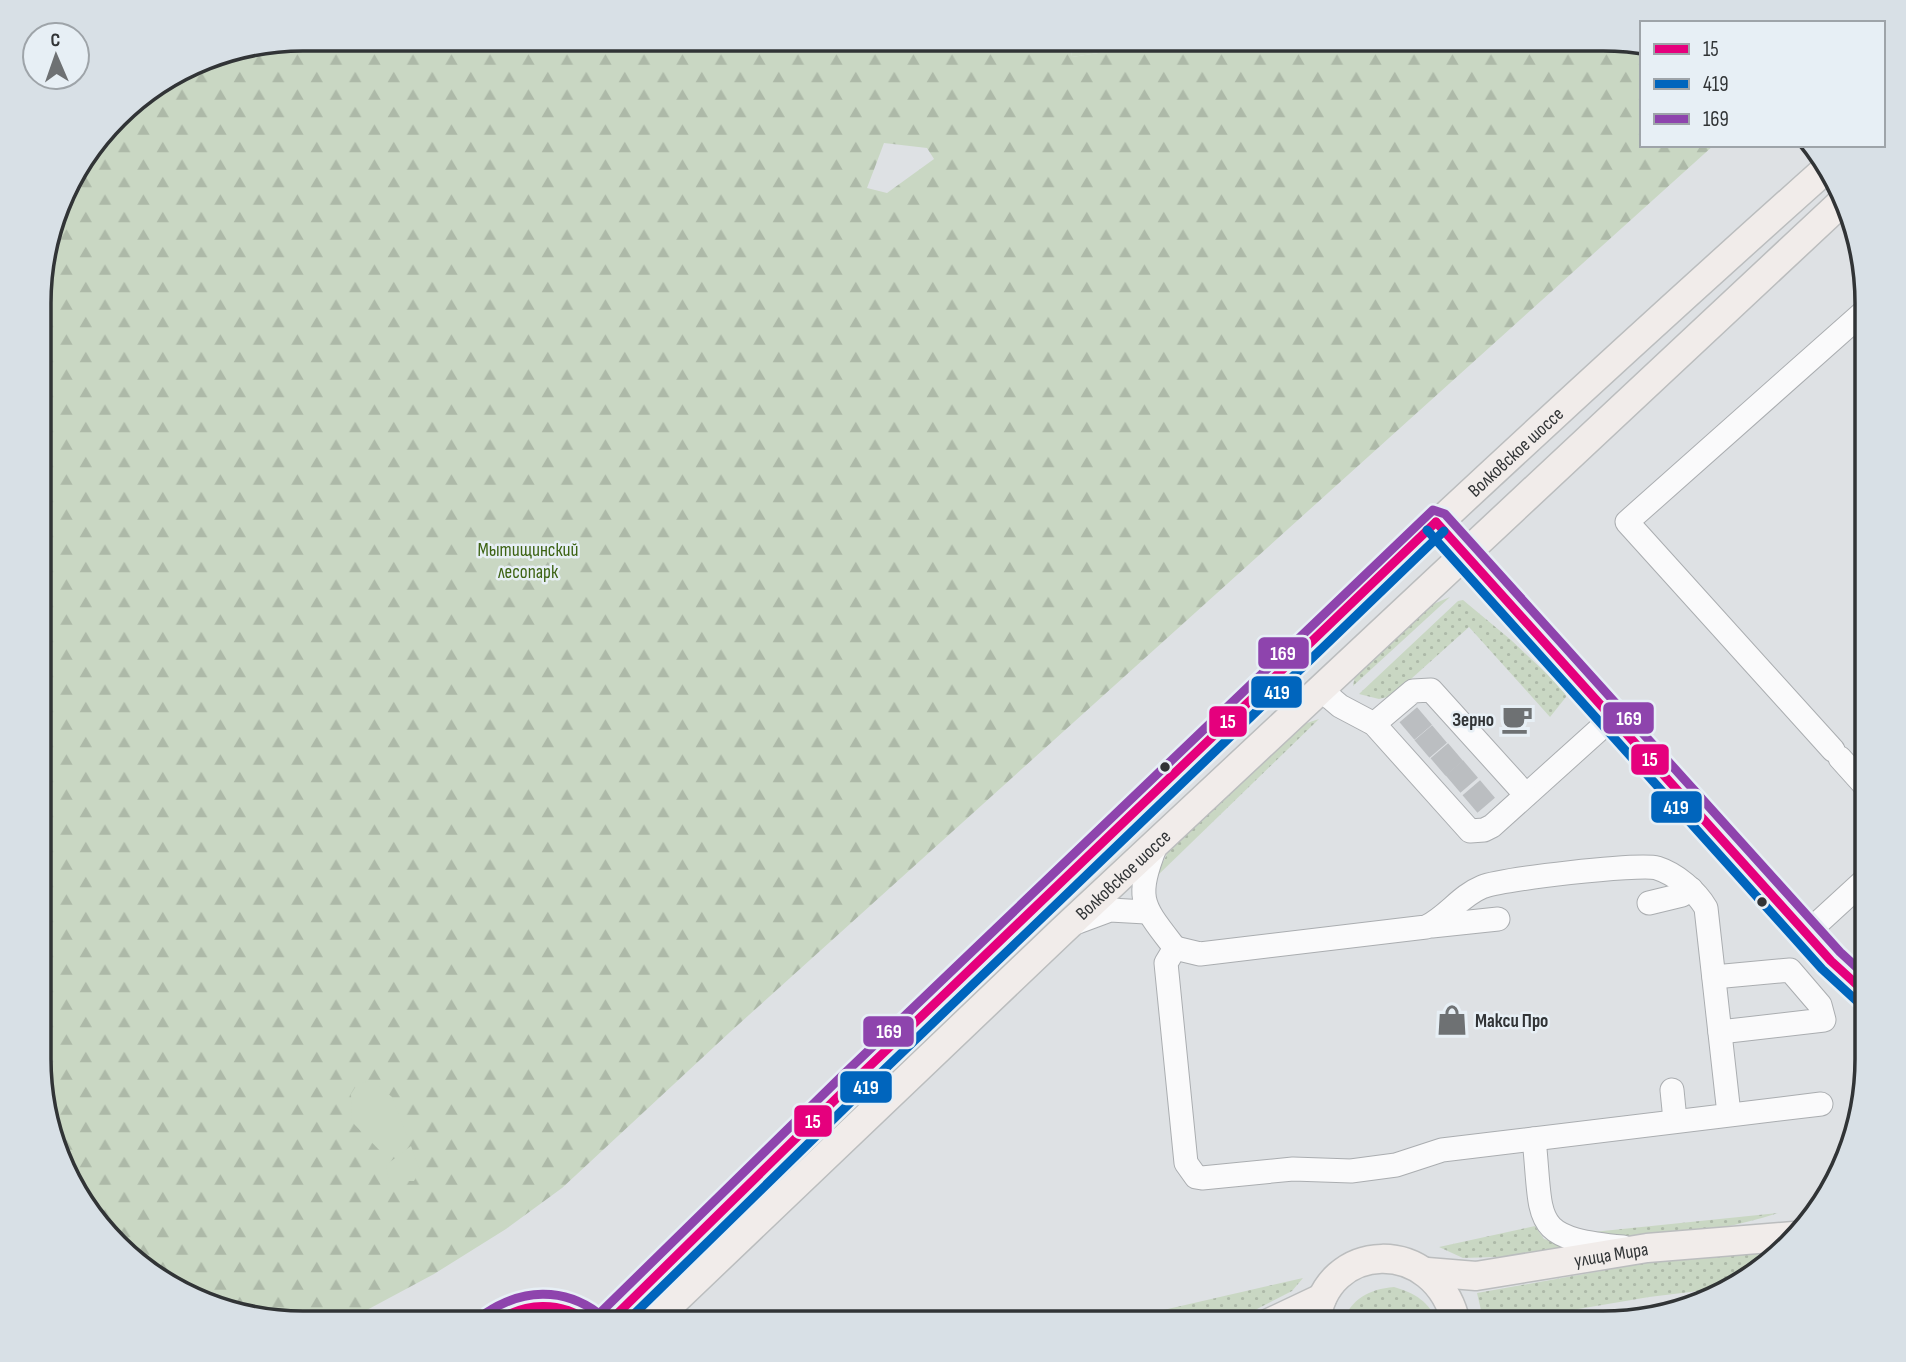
<svg xmlns="http://www.w3.org/2000/svg" width="1906" height="1362" font-family="'Sofia Sans Condensed',sans-serif">
<style>
.grass{fill:url(#grass-dots)}
.forest{fill:url(#forest-firs);fill-rule:evenodd}
.park{fill:#c9d7c3}
.lines{fill:none;stroke-linecap:round;stroke-linejoin:round}
.minor-tunnel{stroke:#bbbec1;stroke-width:23;stroke-dasharray:23 11;stroke-linecap:butt}
.minor-casing{stroke:#aaadb0;stroke-width:25}
.major-casing{stroke:#bbbdbe;stroke-width:31}
.minor{stroke:#fafafb;stroke-width:23}
.major{stroke:#f1ecea;stroke-width:28}
.bus-1-casing{stroke:#e7eff5;stroke-width:14}
.bus-2-casing{stroke:#e7eff5;stroke-width:14}
.bus-3-casing{stroke:#e7eff5;stroke-width:14}
.bus-1{stroke:#e5007d;stroke-width:9}
.bus-2{stroke:#0065bd;stroke-width:9}
.bus-3{stroke:#8e44ad;stroke-width:9}
.bus-dot{fill:#313436;stroke:#e7eff5;stroke-width:2.5}
.labels{text-anchor:middle;stroke-width:5;stroke-linejoin:round;paint-order:stroke}
.street-label{font-size:19px;fill:#313436;stroke:#e7eff5}
.park-label{font-size:19px;fill:#3d6314;stroke:#e7eff5}
.poi-label{font-size:19px;font-weight:bold;fill:#313436;stroke:#e7eff5;text-anchor:end}
.rim{fill:none;stroke:#313436;stroke-width:3.5}
.line-badge{stroke:#e7eff5;stroke-width:2.5}
.badge-label{font-size:19px;text-anchor:middle;font-weight:bold;fill:#fff}
</style>
<defs>
<pattern id="grass-dots" width="8" height="8" patternUnits="userSpaceOnUse" patternTransform="scale(1.75)"><rect width="8" height="8" fill="#c9d7c3"/><path d="M2 2h.1M6 6h.1" fill="none" stroke="#adb9a8" stroke-width="1.8" stroke-linecap="round"/></pattern>
<pattern id="forest-firs" width="22" height="20" patternUnits="userSpaceOnUse" patternTransform="scale(1.75)"><rect width="22" height="20" fill="#c9d7c3"/><path d="M5 1l3.5 6h-7zM16 11l3.5 6h-7z" fill="#adb9a8"/></pattern>
</defs>
<rect width="100%" height="100%" fill="#dee1e4"/>
<g class="grass">
<polygon points="1450,597 1353,686 1355,675 1431,605"/>
<polygon points="1463,600 1511,640 1565,691 1566,697 1550,717 1469,627 1392,696 1379,699 1359,694 1458,601"/>
<polygon points="1319,719 1155,878 1169,850 1298,726"/>
<path d="M 1778,1213 C 1726,1230 1646,1243 1593,1235 L 1593,1232 Z"/>
<polygon points="1535,1226 1544,1239 1566,1245 1567,1250 1528,1256 1463,1258 1439,1247"/>
<polygon points="1777,1249 1731,1287 1649,1297 1496,1323 1484,1323 1477,1293 1685,1256"/>
<polygon points="1303,1278 1292,1291 1230,1323 1107,1323"/>
<path d="M 1394,1287 C 1415,1293 1430,1302 1437,1323 L 1342,1323 C 1351,1299 1369,1289 1394,1287 Z"/>
</g>
<path class="forest" d="M 303,39 L 1070,39 L 1072,57 L 1118,50 L 1122,39 L 1620,39 L 1642,44 L 1642,145 L 1714,145 L 729,1033 L 562,1188 L 506,1229 L 434,1274 L 365,1311 L 286,1323 L 218,1309 L 142,1269 L 74,1191 L 41,1093 L 41,269 L 66,186 L 128,104 L 202,58 ZM 884,143 L 927,148 L 934,159 L 887,193 L 867,188 Z"/>
<g class="park">
<polygon points="1070,39 1122,39 1118,50 1072,57"/>
<polygon points="373,1081 392,1097 407,1136 383,1154 352,1122 351,1094 358,1083"/>
<polygon points="411,1146 420,1170 414,1181 389,1181 386,1165"/>
</g>
<g class="lines">
<g class="minor-tunnel">
<polyline points="1407,731 1427,714"/>
<polyline points="1422,749 1442,732"/>
<polyline points="1438,767 1458,750"/>
<polyline points="1453,784 1473,767"/>
<polyline points="1470,804 1490,787"/>
</g>
<defs>
<g id="minor">
<polyline points="1436,522 1831,961 1867,994"/>
<polyline points="1320,689 1340,706 1374,724 1470,831 1484,830 1492,826 1612,718"/>
<polyline points="1374,724 1413,691 1431,690 1526,795"/>
<polyline points="1833,750 1627,522 1867,309"/>
<polyline points="1840,758 1867,788"/>
<path d="M 1156,845 C 1135,900 1141,904 1175,948"/>
<polyline points="1649,903 1682,895 1691,889"/>
<polyline points="1075,923 1110,910 1146,912"/>
<polyline points="1432,926 1498,919"/>
<polyline points="1807,933 1867,878"/>
<polyline points="1714,977 1790,970 1820,1005 1824,1020 1720,1032"/>
<polyline points="1672,1090 1675,1120"/>
<path d="M 1729,1114 L 1706,908 C 1696,891 1676,874 1657,868 C 1639,863 1501,879 1482,887 C 1460,896 1447,917 1426,927 L 1200,954 L 1175,948 L 1166,963 L 1186,1163 L 1196,1177 L 1202,1178 L 1293,1169 L 1351,1171 L 1396,1165 L 1442,1150 L 1821,1104"/>
<path d="M 1534,1139 C 1543,1223 1529,1238 1623,1247"/>
</g>
<g id="major">
<path id="s1" d="M 1427,1272 L 1476,1276 L 1647,1248 L 1794,1236"/>
<path d="M 493,1323 C 520,1302 565,1298 591,1323"/>
<path id="s2" d="M 608,1323 C 1006,930 1409,541 1826,169"/>
<path id="s3" d="M 651,1323 L 1062,931 L 1844,200"/>
<polyline points="1269,1323 1322,1298"/>
<path d="M 1316,1323 C 1324,1240 1436,1235 1456,1323"/>
</g>
</defs>
<use href="#minor" class="minor-casing"/>
<use href="#major" class="major-casing"/>
<use href="#minor" class="minor"/>
<use href="#major" class="major"/>
<defs>
<g id="bus-1">
<polyline points="1436,522 1831,961 1867,994"/>
<path d="M 493,1323 C 525,1302 560,1300 591,1323"/>
<polyline points="608,1323 851,1084 1436,522"/>
</g>
<g id="bus-2">
<polyline points="1427,530 1822,969 1859,1003"/>
<polyline points="625,1323 860,1093 1444,531"/>
</g>
<g id="bus-3">
<path d="M 486,1313 C 522,1289 563,1287 598,1313"/>
<polyline points="599,1314 843,1075 1433,510 1445,514 1840,952 1867,977"/>
</g>
</defs>
<use href="#bus-1" class="bus-1-casing"/>
<use href="#bus-2" class="bus-2-casing"/>
<use href="#bus-3" class="bus-3-casing"/>
<use href="#bus-1" class="bus-1"/>
<use href="#bus-2" class="bus-2"/>
<use href="#bus-3" class="bus-3"/>
</g>
<defs>
<symbol id="cafe-bare" viewBox="-9 -9 18 18"><path d="M-5.5-4.5H6V0H3Q3 3.5 0 3.5H-2.5Q-5.5 3.5-5.5 0ZM3-3.2v2h1.7v-2ZM-6 4.5H4V6H-6Z" fill="#6e7173" stroke="#e7eff5" stroke-width="2.5" paint-order="stroke"/></symbol>
<symbol id="shop-bare" viewBox="-9 -9 18 18"><path d="M-5-2.5h2.3a2.7 3.5 0 0 1 5.4 0H5L5.5 6h-11ZM-1.5-2.5h3a1.5 2.3 0 0 0-3 0Z" fill="#6e7173" stroke="#e7eff5" stroke-width="2.5" paint-order="stroke"/></symbol>
</defs>
<g fill-rule="evenodd">
<use href="#cafe-bare" x="1495" y="697" width="44" height="44"/>
<use href="#shop-bare" x="1430" y="998" width="44" height="44"/>
</g>
<g class="bus-dot">
<circle cx="1165" cy="767" r="6"/>
<circle cx="1762" cy="902" r="6"/>
</g>
<g class="labels">
<g class="street-label">
<text dy="7" stroke="none"><textPath href="#s2" startOffset="1258">Волковское шоссе</textPath></text>
<text dy="7" stroke="none"><textPath href="#s3" startOffset="651">Волковское шоссе</textPath></text>
<text dy="7" stroke="none"><textPath href="#s1" startOffset="186">улица Мира</textPath></text>
</g>
<g class="park-label">
<text x="528" y="556">Мытищинский<tspan x="528" dy="22">лесопарк</tspan></text>
</g>
<g class="poi-label">
<text x="1494" y="726">Зерно</text>
<text x="1475" y="1027" text-anchor="start">Макси Про</text>
</g>
</g>
<path d="M0 0H1906V1362H0ZM303 51H1603A252 252 0 0 1 1855 303V1059A252 252 0 0 1 1603 1311H303A252 252 0 0 1 51 1059V303A252 252 0 0 1 303 51Z" fill="#d8e0e6" fill-rule="evenodd"/>
<path class="rim" d="M303 51H1603A252 252 0 0 1 1855 303V1059A252 252 0 0 1 1603 1311H303A252 252 0 0 1 51 1059V303A252 252 0 0 1 303 51Z"/>
<g class="line-badge">
<rect x="1257" y="636" width="53" height="34" rx="7" fill="#8e44ad"/>
<rect x="1250" y="675" width="53" height="34" rx="7" fill="#0065bd"/>
<rect x="1602" y="701" width="53" height="34" rx="7" fill="#8e44ad"/>
<rect x="1208" y="705" width="40" height="33" rx="7" fill="#e5007d"/>
<rect x="1630" y="743" width="40" height="33" rx="7" fill="#e5007d"/>
<rect x="1650" y="790" width="53" height="34" rx="7" fill="#0065bd"/>
<rect x="862" y="1015" width="53" height="33" rx="7" fill="#8e44ad"/>
<rect x="839" y="1070" width="54" height="34" rx="7" fill="#0065bd"/>
<rect x="793" y="1104" width="40" height="34" rx="7" fill="#e5007d"/>
</g>
<g class="badge-label">
<text x="1283" y="660">169</text>
<text x="1277" y="699">419</text>
<text x="1629" y="725">169</text>
<text x="1228" y="728">15</text>
<text x="1650" y="766">15</text>
<text x="1676" y="814">419</text>
<text x="889" y="1038">169</text>
<text x="866" y="1094">419</text>
<text x="813" y="1128">15</text>
</g>
<rect x="1640" y="21" width="245" height="126" fill="#e7eff5" stroke="#9ea4a9" stroke-width="2"/>
<rect x="1654" y="44" width="35" height="10" fill="#e5007d" stroke="#9ea4a9" stroke-width="2"/>
<text x="1703" y="56" font-size="21" fill="#313436">15</text>
<rect x="1654" y="79" width="35" height="10" fill="#0065bd" stroke="#9ea4a9" stroke-width="2"/>
<text x="1703" y="91" font-size="21" fill="#313436">419</text>
<rect x="1654" y="114" width="35" height="10" fill="#8e44ad" stroke="#9ea4a9" stroke-width="2"/>
<text x="1703" y="126" font-size="21" fill="#313436">169</text>
<g transform="translate(56 56) rotate(358)"><circle r="33" fill="#e7eff5" stroke="#9ea4a9" stroke-width="2"/>
<path d="M0-5L12 26L0 18L-12 26Z" fill="#6e7173"/>
<text y="-10" font-size="19" font-weight="bold" text-anchor="middle" fill="#313436">С</text>
</g>
</svg>
